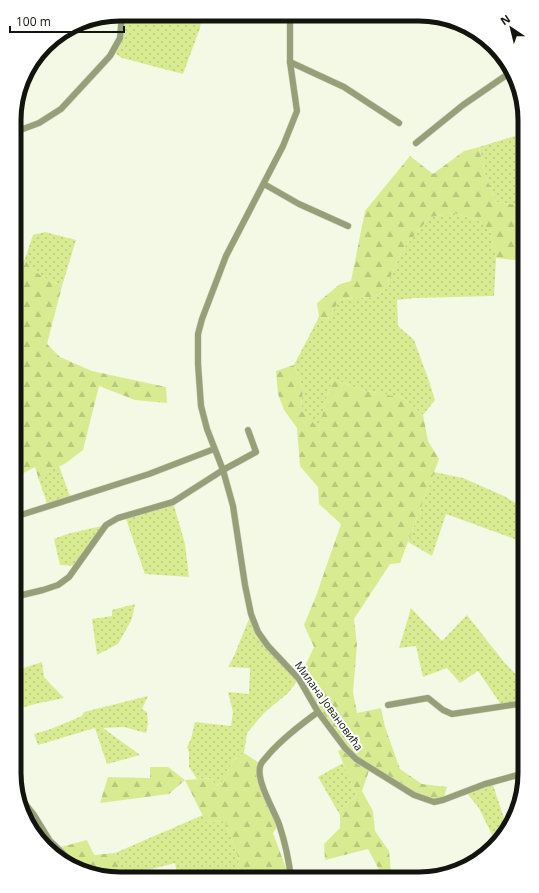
<svg xmlns="http://www.w3.org/2000/svg" width="539" height="893" font-family="'Open Sans',sans-serif">
<style>
.grass{fill:url(#grass-dots)}
.forest{fill:url(#forest-firs)}
.lines{fill:none;stroke-linecap:round;stroke-linejoin:round}
.street-casing{stroke:#d0d4c3;stroke-width:7}
.street{stroke:#969f77;stroke-width:6}
.labels{text-anchor:middle;stroke-width:4;stroke-linejoin:round;paint-order:stroke}
.street-label{font-size:11px;fill:#12140d;stroke:#fff}
.rim{fill:none;stroke:#12140d;stroke-width:5}
</style>
<defs>
<pattern id="grass-dots" width="8" height="8" patternUnits="userSpaceOnUse"><rect width="8" height="8" fill="#d8eb91"/><path d="M2 2h.1M6 6h.1" fill="none" stroke="#b8c97c" stroke-width="1.8" stroke-linecap="round"/></pattern>
<pattern id="forest-firs" width="22" height="20" patternUnits="userSpaceOnUse"><rect width="22" height="20" fill="#d8eb91"/><path d="M5 1l3.5 6h-7zM16 11l3.5 6h-7z" fill="#b8c97c"/></pattern>
</defs>
<rect width="100%" height="100%" fill="#f4f9e6"/>
<g class="grass">
<polygon points="122,14 202,15 200,28 183,74 122,58 112,51 120,37"/>
<polygon points="515,136 525,175 525,206 496,202 485,174 479,147"/>
<polygon points="454,213 480,221 490,229 496,258 494,296 415,298 397,300 398,326 414,340 428,378 435,400 423,415 403,398 362,390 333,379 326,400 319,430 301,410 303,388 294,365 319,317 328,319 340,299 375,297 385,289 403,249 430,217"/>
<polygon points="45,232 76,240 62,286 45,278 30,268 25,259 33,235"/>
<polygon points="59,466 71,499 48,506 38,477"/>
<polygon points="434,472 463,478 504,496 525,509 525,529 520,541 446,514 432,556 408,542"/>
<polygon points="173,502 185,544 189,577 145,574 125,516"/>
<polygon points="106,525 78,566 60,565 54,539 67,534"/>
<polygon points="135,604 132,619 118,644 97,655 92,619 112,616 112,610"/>
<polygon points="411,608 442,641 467,615 504,662 525,684 525,703 502,706 478,671 460,683 447,668 423,677 416,646 399,648"/>
<polygon points="251,614 258,632 299,679 288,693 264,713 247,733 244,753 233,760 224,781 215,786 212,778 197,779 189,767 189,752 187,747 191,739 195,722 231,726 233,712 228,692 249,694 250,668 228,667 234,656"/>
<polygon points="42,662 44,677 64,698 35,704 14,710 14,671"/>
<polygon points="148,696 142,709 147,712 148,723 146,733 124,727 103,728 140,755 107,764 95,728 38,745 34,734 51,729 82,716 84,712"/>
<polygon points="343,763 357,796 340,809 340,815 318,777"/>
<polygon points="492,782 507,827 503,837 496,843 479,808 465,791"/>
<polygon points="203,815 206,822 225,821 239,860 236,878 178,878 175,863 121,877 115,853"/>
</g>
<g class="forest">
<polygon points="479,147 485,174 496,202 525,206 525,261 496,258 490,230 480,221 454,213 430,217 403,249 385,289 375,297 340,299 328,319 319,317 317,303 340,284 351,281 365,211 410,156 433,174 464,151"/>
<polygon points="25,259 30,268 45,278 62,286 47,344 60,357 92,371 166,387 167,403 135,400 99,386 83,450 66,463 38,477 35,467 14,478 15,266 19,267"/>
<polygon points="294,365 303,388 301,410 319,429 326,400 333,379 362,390 403,398 423,415 428,441 439,459 400,563 390,564 354,619 357,645 353,692 357,713 381,708 385,727 400,769 422,784 447,787 443,800 427,800 370,768 362,791 373,811 375,831 389,851 391,873 394,879 384,879 368,849 325,860 324,844 340,828 340,809 357,796 338,751 344,748 299,679 314,647 304,625 316,596 341,524 319,504 318,487 300,466 297,428 284,410 278,394 276,371"/>
<polygon points="244,753 261,764 260,778 279,824 273,833 290,879 236,878 239,860 225,821 206,822 185,780 169,794 100,803 108,777 150,778 150,767 168,767 185,780 212,778 216,786 224,781 233,760"/>
<polygon points="87,840 94,855 115,853 122,878 106,878 74,864 57,848"/>
</g>
<g class="lines">
<defs>
<g id="street">
<polyline points="290,15 290,62 297,111 283,146 226,256 202,319 198,334 198,364 201,406 207,429 223,470 233,506 245,585 251,614 258,632 268,646 299,679 318,712 345,748 356,759 414,795 434,802 443,800 485,784 525,773"/>
<polyline points="290,62 344,87 399,123"/>
<polyline points="15,132 39,123 61,109 110,56 120,38 122,14"/>
<polyline points="416,143 463,105 511,72"/>
<polyline points="264,184 299,204 348,226"/>
<polyline points="24,514 149,474 214,449"/>
<polyline points="14,597 43,590 58,585 69,577 106,525 118,518 173,502 223,470 256,452 248,430"/>
<polyline points="388,705 428,698 443,710 452,714 525,703"/>
<polyline points="18,791 22,800 34,815 50,841 74,864"/>
<path d="M 291,879 C 289,860 285,842 279,824 C 274,810 254,778 261,764 C 263,760 267,757 269,754 C 284,737 300,725 318,712"/>
</g>
</defs>
<use href="#street" class="street-casing"/>
<use href="#street" class="street"/>
</g>
<g class="labels">
<g class="street-label">
<text transform="translate(329 706) rotate(54)" y="4">Милана Јовановића</text>
</g>
</g>
<path d="M0 0H539V893H0ZM120 21H419A99 99 0 0 1 518 120V773A99 99 0 0 1 419 872H120A99 99 0 0 1 21 773V120A99 99 0 0 1 120 21Z" fill="#fff" fill-rule="evenodd"/>
<path class="rim" d="M120 21H419A99 99 0 0 1 518 120V773A99 99 0 0 1 419 872H120A99 99 0 0 1 21 773V120A99 99 0 0 1 120 21Z"/>
<g transform="translate(511 28) rotate(325)" stroke="#ffffff" stroke-width="3" paint-order="stroke">
<path d="M0-3L7 15L0 10L-7 15Z" fill="#12140d"/>
<text y="-6" font-size="11" font-weight="bold" text-anchor="middle" fill="#12140d">N</text>
</g>
<path d="M10 26v6h114v-6" fill="none" stroke="#12140d" stroke-width="2"/>
<text x="16" y="26" font-size="12" fill="#12140d" stroke="#ffffff" stroke-width="3" paint-order="stroke">100 m</text>
</svg>
